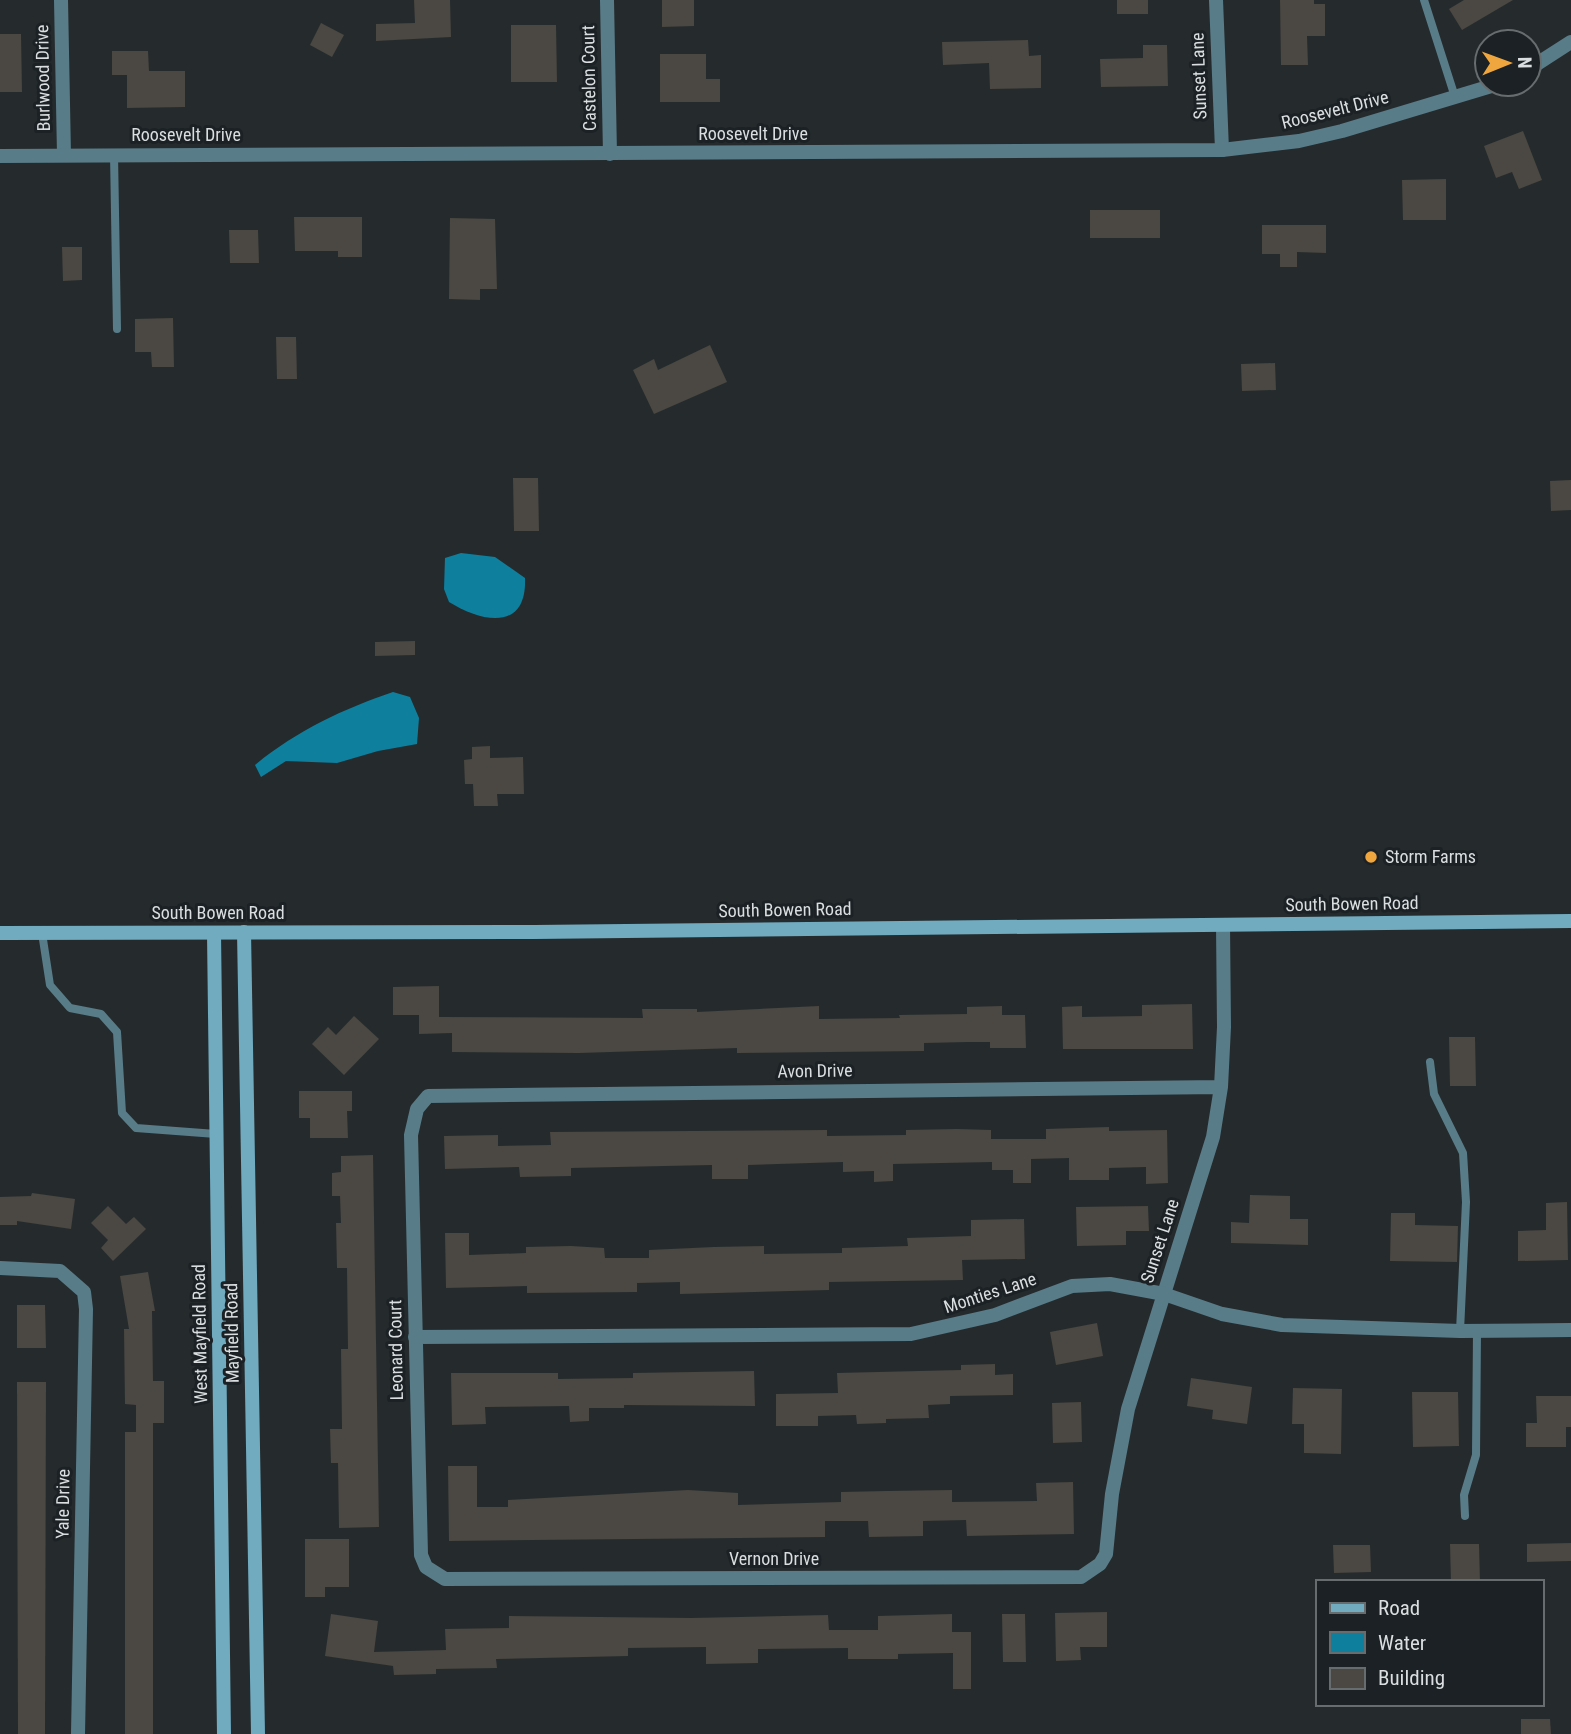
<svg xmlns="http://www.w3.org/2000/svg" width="1571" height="1734" font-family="'Roboto Condensed',sans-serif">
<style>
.water{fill:#0f7f9e}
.building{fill:#4b4742}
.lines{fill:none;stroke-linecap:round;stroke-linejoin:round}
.service{stroke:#597c89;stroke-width:8}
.minor{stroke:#597c89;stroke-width:14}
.tertiary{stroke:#597c89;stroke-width:14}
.secondary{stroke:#71abc0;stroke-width:14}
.poi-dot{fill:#f0a63e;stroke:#1b2124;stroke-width:2.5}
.labels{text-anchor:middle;stroke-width:6;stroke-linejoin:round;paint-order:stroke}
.street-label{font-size:18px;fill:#dadee0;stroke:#1b2124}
.poi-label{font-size:18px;fill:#dadee0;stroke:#1b2124;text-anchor:start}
</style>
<rect width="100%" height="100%" fill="#252b2d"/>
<g class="water">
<path d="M 461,553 L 495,557 L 525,578 C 527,631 483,623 449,602 L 444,589 L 445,558 Z"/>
<path d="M 393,692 L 410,697 L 419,718 L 417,744 L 378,751 L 337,763 L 286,761 L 261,777 L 255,765 C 296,731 343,709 393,692 Z"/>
</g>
<g class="building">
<polygon points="414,0 450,0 451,37 376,41 376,24 415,23"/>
<polygon points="662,0 694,0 694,26 662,27"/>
<rect x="1117" y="0" width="31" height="14"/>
<polygon points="1280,0 1314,0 1314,4 1325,4 1325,36 1307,36 1308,65 1281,65"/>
<polygon points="1464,0 1513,0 1462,30 1449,9"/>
<polygon points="321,23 344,35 332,57 310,45"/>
<polygon points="511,25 556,25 557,82 511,82"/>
<polygon points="0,34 21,34 22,92 0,92"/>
<polygon points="1028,40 1029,56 1041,55 1041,88 990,89 989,63 943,65 942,42"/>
<polygon points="1143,45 1167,45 1168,86 1101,87 1100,59 1143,58"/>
<polygon points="112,51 148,51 149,71 185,71 185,107 127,108 127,75 112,75"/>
<polygon points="660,54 706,54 706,79 720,79 720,102 660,102"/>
<polygon points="1523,131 1542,180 1519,189 1512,172 1496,178 1484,146"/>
<polygon points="1446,179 1446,220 1403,220 1402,180"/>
<rect x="1090" y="210" width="70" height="28"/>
<polygon points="294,217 362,217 362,257 338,257 338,251 295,251"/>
<polygon points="450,218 495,219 497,289 480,289 480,300 449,299"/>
<polygon points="1262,225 1326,225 1326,253 1297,252 1297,267 1280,267 1280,254 1262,254"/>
<polygon points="229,230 258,230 259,263 230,263"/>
<polygon points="62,247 82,247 82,280 63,281"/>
<polygon points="173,318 174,367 152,367 151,352 135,352 135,319"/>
<polygon points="276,337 296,337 297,379 277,379"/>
<polygon points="710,345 727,382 654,414 633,370 654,359 658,370"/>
<polygon points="1275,363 1276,390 1242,391 1241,364"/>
<polygon points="513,478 538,478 539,531 514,531"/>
<polygon points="1571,480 1571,510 1551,511 1550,481"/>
<polygon points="415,641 415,655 375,656 375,642"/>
<polygon points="490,746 490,758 523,757 524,794 497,794 498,806 474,806 473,784 465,784 464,760 472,759 472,747"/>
<polygon points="439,986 439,1017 643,1018 642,1009 697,1009 697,1012 819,1006 819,1019 900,1018 899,1015 967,1014 967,1007 1002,1006 1002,1015 1025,1015 1026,1048 990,1048 990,1042 968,1042 924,1043 924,1051 737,1053 737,1048 579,1053 452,1052 452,1033 419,1034 419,1015 393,1015 393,987"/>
<polygon points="1192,1004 1193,1049 1063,1049 1062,1007 1082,1006 1082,1017 1142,1016 1142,1005"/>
<polygon points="354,1016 379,1039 344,1075 312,1044 328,1027 336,1035"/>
<polygon points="1449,1037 1475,1037 1476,1086 1450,1086"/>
<polygon points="299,1091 352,1091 352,1111 347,1111 348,1138 310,1138 310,1118 299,1118"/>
<polygon points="1109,1127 1109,1131 1167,1130 1168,1183 1146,1184 1146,1167 1109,1168 1109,1180 1069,1180 1069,1158 1031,1159 1031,1183 1013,1183 1013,1170 992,1170 992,1162 893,1164 893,1181 874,1182 874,1171 843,1172 843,1162 748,1165 748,1179 712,1179 712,1165 571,1168 571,1176 520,1177 519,1167 445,1169 444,1136 498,1135 498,1146 551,1145 550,1132 827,1130 827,1136 906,1135 906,1130 957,1129 991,1130 991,1139 1046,1139 1046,1129"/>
<polygon points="373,1155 379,1527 339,1528 338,1463 331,1463 330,1429 342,1429 341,1349 348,1349 347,1268 337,1268 336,1223 341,1223 340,1196 332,1196 332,1173 341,1172 341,1156"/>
<polygon points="32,1193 75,1199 71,1229 17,1221 17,1225 0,1225 0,1197 31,1196"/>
<polygon points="1250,1195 1290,1196 1290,1219 1308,1219 1308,1245 1231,1243 1231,1222 1249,1223"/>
<polygon points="1567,1202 1568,1260 1518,1261 1518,1231 1546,1230 1546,1203"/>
<polygon points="108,1206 126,1224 134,1217 146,1229 113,1261 101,1248 108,1240 91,1223"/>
<polygon points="1148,1206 1149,1231 1126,1231 1126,1245 1077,1246 1076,1207"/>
<polygon points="1391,1213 1415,1213 1415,1225 1458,1226 1457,1262 1390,1261"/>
<polygon points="1024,1219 1025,1259 962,1260 963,1280 829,1282 829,1290 680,1294 680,1282 637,1283 637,1292 527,1293 527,1286 446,1288 445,1233 469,1233 469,1255 526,1253 526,1247 571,1246 604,1248 605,1258 649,1258 649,1250 714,1247 764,1246 764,1254 842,1253 842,1248 908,1246 907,1238 971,1236 971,1220"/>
<polygon points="148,1272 155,1311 152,1311 153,1381 164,1381 164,1423 153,1423 153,1734 125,1734 125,1432 136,1432 136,1405 125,1404 124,1329 129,1329 120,1276"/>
<polygon points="17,1305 45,1305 46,1348 17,1348"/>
<polygon points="1097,1323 1103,1356 1056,1365 1050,1332"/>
<polygon points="995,1364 995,1375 1013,1374 1013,1395 950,1396 950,1404 928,1405 929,1418 886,1419 886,1423 857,1424 856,1415 818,1416 818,1426 776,1426 776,1394 838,1393 837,1373 961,1370 961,1365"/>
<polygon points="754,1371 755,1406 624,1405 624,1408 589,1408 589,1421 570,1422 569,1406 485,1407 486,1424 452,1425 451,1373 558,1373 558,1379 633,1378 633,1373"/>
<polygon points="1191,1378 1252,1387 1247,1424 1212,1419 1213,1410 1187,1406"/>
<polygon points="17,1382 46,1382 45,1734 18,1734"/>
<polygon points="1293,1388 1342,1389 1341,1454 1304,1453 1304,1424 1292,1424"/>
<polygon points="1412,1392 1458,1392 1459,1446 1413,1447"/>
<polygon points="1536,1396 1571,1396 1571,1427 1566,1427 1566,1447 1526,1447 1526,1423 1537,1423"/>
<polygon points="1081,1402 1082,1442 1053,1443 1052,1403"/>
<polygon points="448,1466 477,1466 477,1507 508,1507 508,1500 688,1490 738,1493 738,1505 841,1502 841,1492 887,1491 952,1490 952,1502 1037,1501 1036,1483 1073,1482 1074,1534 967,1536 966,1520 923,1521 923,1536 869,1537 868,1521 825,1521 825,1537 449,1541"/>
<polygon points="305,1539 349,1539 349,1587 325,1587 325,1597 305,1597"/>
<polygon points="1571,1543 1571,1561 1527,1562 1527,1544"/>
<polygon points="1450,1544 1479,1544 1480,1582 1451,1582"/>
<polygon points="1333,1545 1370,1545 1371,1572 1334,1573"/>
<polygon points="1107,1612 1107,1647 1080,1647 1081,1660 1056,1661 1055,1613"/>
<polygon points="331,1614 378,1621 374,1652 446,1650 445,1629 509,1628 509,1616 691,1618 828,1615 829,1630 878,1630 878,1616 952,1614 952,1632 971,1632 971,1689 953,1689 953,1653 898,1654 898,1659 848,1659 848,1648 758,1649 758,1663 706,1664 706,1647 628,1648 628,1656 496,1659 497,1668 436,1669 436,1674 394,1675 393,1666 325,1656"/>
<polygon points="1002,1614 1025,1614 1026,1662 1003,1662"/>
<polygon points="1521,1719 1550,1719 1551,1734 1521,1734"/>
</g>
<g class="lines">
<g class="service">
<polyline points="1424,0 1455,97"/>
<polyline points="114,154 117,329"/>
<polyline points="42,933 50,985 70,1008 101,1014 117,1032 122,1113 136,1128 216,1134"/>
<polyline points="1430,1062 1434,1094 1463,1153 1466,1202 1460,1331"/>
<polyline points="1465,1516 1464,1495 1476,1455 1477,1331"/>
</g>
<g class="minor">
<polyline points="61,0 64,155"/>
<polyline points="607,0 610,154"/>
<polyline points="1216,0 1222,150"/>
<polyline points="1221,1087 428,1096 417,1109 411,1135 421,1555 426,1567 445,1579 1081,1577 1100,1564 1106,1554 1112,1494 1128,1409 1213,1137 1221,1087 1224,1027 1223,925"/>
<polyline points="0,1268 60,1271 84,1292 86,1309 78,1734"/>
<polyline points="415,1337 911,1334 995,1315 1072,1286 1110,1284 1164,1294 1222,1314 1282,1325 1460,1331 1571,1330"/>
</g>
<g class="tertiary">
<polyline points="1529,69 1571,42"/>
<polyline points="0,156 1222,150 1299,141 1342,131 1498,84"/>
</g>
<g class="secondary">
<polyline points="244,932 258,1734"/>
<polyline points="0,933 534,932 1571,921"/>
<polyline points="214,933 224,1734"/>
</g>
</g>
<circle class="poi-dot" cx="1371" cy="857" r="7"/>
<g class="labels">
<g class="street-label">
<text transform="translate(1199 76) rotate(-92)" y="6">Sunset Lane</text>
<text transform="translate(43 78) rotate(-91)" y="6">Burlwood Drive</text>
<text transform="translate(589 78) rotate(-91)" y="6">Castelon Court</text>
<text transform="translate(1335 110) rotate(-14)" y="6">Roosevelt Drive</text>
<text x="753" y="140">Roosevelt Drive</text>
<text x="186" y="141">Roosevelt Drive</text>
<text transform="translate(1352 904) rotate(-1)" y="6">South Bowen Road</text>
<text transform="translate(785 910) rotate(-1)" y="6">South Bowen Road</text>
<text x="218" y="919">South Bowen Road</text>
<text transform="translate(815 1071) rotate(-1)" y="6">Avon Drive</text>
<text transform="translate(1160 1241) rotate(-72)" y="6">Sunset Lane</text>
<text transform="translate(990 1293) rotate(-18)" y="6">Monties Lane</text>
<text transform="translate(232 1333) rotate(-91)" y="6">Mayfield Road</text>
<text transform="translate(200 1334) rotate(-91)" y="6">West Mayfield Road</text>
<text transform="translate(396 1350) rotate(-91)" y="6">Leonard Court</text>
<text transform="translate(63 1504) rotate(-89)" y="6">Yale Drive</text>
<text x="774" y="1565">Vernon Drive</text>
</g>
<g class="poi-label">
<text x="1385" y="863">Storm Farms</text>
</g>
</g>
<rect x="1316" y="1580" width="228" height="126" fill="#1b2124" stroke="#676d6f" stroke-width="2"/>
<rect x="1330" y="1603" width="35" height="10" fill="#71abc0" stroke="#676d6f" stroke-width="2"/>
<text x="1378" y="1615" font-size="21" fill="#dadee0">Road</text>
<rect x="1330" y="1632" width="35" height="21" fill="#0f7f9e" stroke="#676d6f" stroke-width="2"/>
<text x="1378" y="1650" font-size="21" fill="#dadee0">Water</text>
<rect x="1330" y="1668" width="35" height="21" fill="#4b4742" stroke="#676d6f" stroke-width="2"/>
<text x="1378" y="1685" font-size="21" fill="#dadee0">Building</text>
<g transform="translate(1508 63) rotate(89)"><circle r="33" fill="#1b2124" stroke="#676d6f" stroke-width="2"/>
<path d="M0-5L12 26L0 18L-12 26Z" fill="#f0a63e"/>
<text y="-10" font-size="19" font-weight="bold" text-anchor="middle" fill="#dadee0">N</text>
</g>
</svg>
